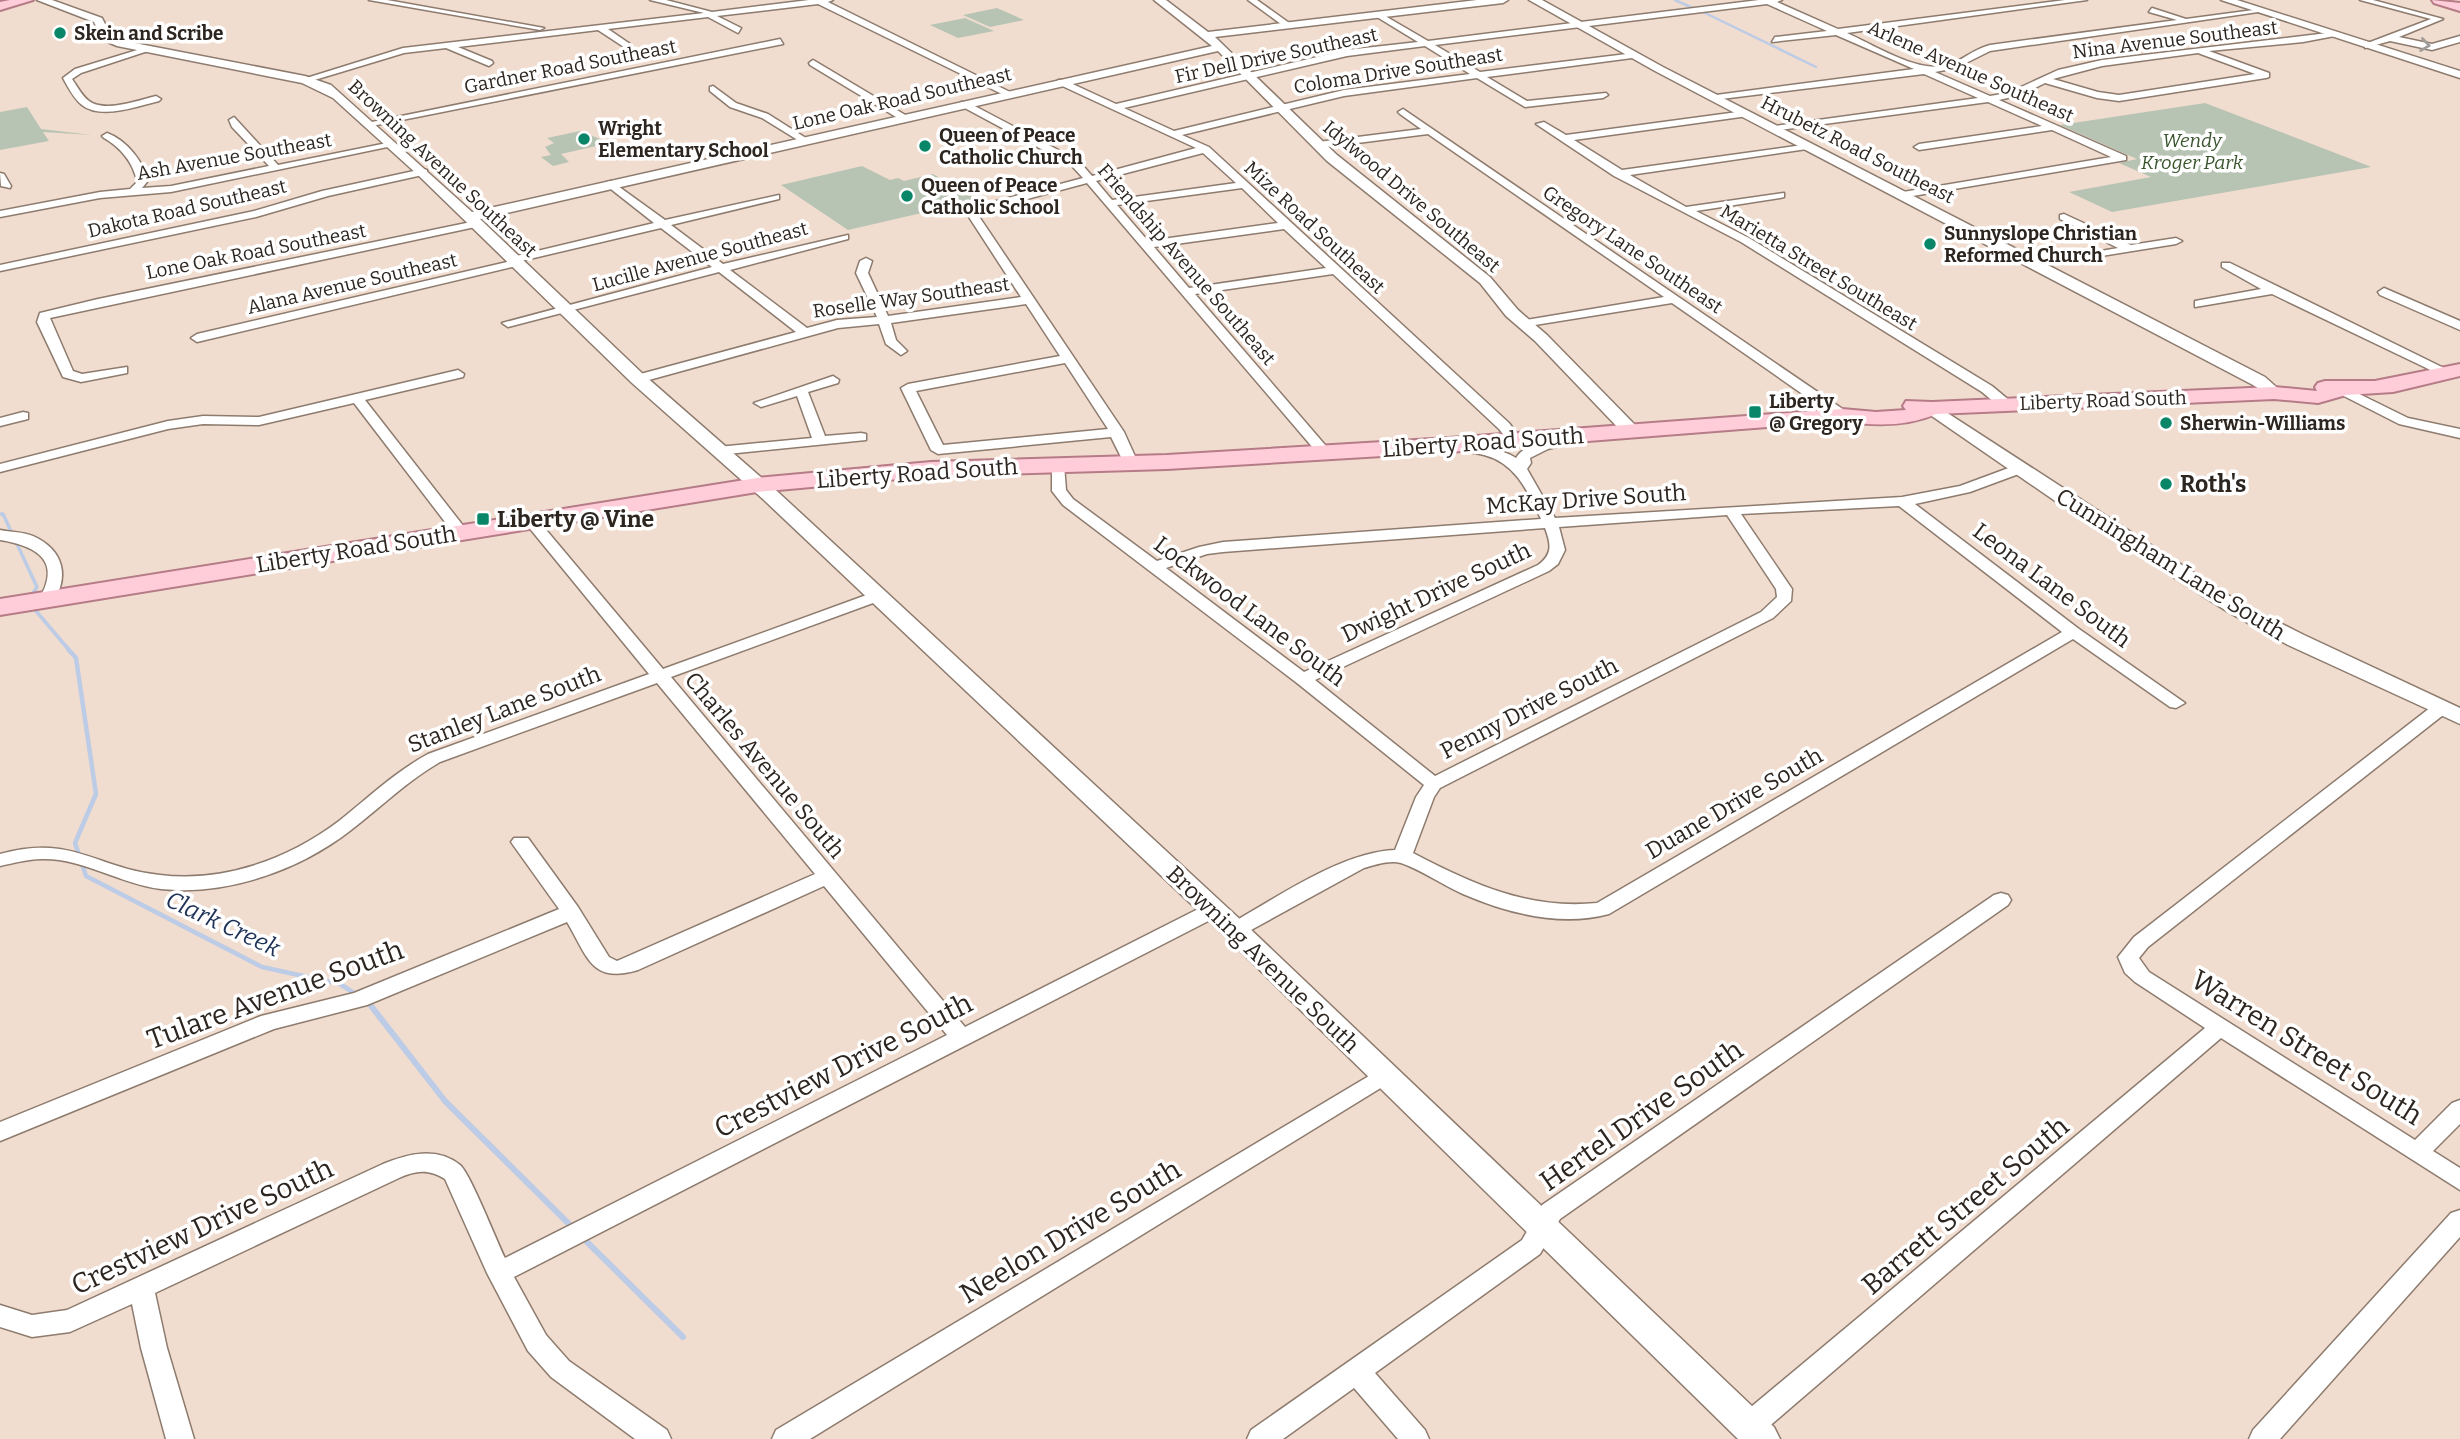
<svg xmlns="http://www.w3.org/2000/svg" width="2460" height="1439" font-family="Bitter,serif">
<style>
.green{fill:#b8c4b3}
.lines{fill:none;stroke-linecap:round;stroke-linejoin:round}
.stream-far3{stroke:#bccbe6;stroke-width:2.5}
.stream-far2{stroke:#bccbe6;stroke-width:3.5}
.stream-far1{stroke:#bccbe6;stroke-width:4.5}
.stream{stroke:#bccbe6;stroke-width:6}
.minor-casing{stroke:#8d7b6e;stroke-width:3}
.tertiary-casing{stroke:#8d7b6e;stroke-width:3}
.primary-casing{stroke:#b57c87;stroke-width:4}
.minor{fill:#fff;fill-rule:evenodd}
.tertiary{fill:#fff;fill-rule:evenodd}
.primary{fill:#ffcdd9;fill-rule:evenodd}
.oneway{stroke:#a09d9b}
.poi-dot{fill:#098667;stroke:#fff;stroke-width:2.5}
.labels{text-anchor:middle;stroke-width:7;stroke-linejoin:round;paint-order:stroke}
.far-poi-label{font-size:19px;font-weight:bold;fill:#2c2520;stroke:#fff;text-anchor:start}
.far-street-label{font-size:19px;fill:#2c2520;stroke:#fff}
.far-park-label{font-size:19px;font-style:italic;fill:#3a552e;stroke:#fff}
.street-label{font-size:23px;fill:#2c2520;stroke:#fff}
.poi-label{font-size:23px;font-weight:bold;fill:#2c2520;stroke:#fff;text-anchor:start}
.water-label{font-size:24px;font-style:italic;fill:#1d3156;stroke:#fff}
.near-street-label{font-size:28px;fill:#2c2520;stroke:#fff}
</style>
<rect width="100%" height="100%" fill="#f1ddcf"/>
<g class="green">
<polygon points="997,8 1024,20 990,27 963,15"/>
<polygon points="965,18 994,31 958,38 930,25"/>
<polygon points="2205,103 2364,164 2371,167 2112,212 2069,192 2151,177 2119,163 2137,159 2060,125"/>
<polygon points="27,107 41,129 92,135 43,132 49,141 0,150 0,112"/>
<polygon points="580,131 610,143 561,154 569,162 553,166 541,157 551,155 545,147 554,143 547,138"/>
<polygon points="862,166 890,180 898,178 904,181 933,174 978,200 848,230 781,185"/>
</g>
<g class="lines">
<g class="stream-far3">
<polyline points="1675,0 1693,8"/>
<polyline points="1701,11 1816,67"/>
</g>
<g class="stream-far2">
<polyline points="0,514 3,514 37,587 30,598"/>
<polyline points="31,605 69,650"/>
</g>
<polyline class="stream-far1" points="68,649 76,658 96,794 75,843 86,876 262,967 340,984 357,995"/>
<g class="stream">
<polyline points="368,1002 445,1101 573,1228"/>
<polyline points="582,1237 683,1337"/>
</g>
<defs>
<g id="minor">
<polygon points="369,0 387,0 544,28 540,30"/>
<polygon points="650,0 666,0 712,12 809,0 833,0 828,2 1014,94 1006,96 818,4 717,16 741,28 738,33 708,17 608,29 630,44 627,49 598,30 458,47 492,61 493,63 489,66 446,48 404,53 308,82 300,80 403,48 704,13"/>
<polygon points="1248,0 1257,0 1292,25 1285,27"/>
<path d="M 1759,0 L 1782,0 L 1777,2 L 1838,29 L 2065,0 L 2087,0 L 1847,33 C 1874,45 1916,72 1945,66 C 1961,62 1973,49 1990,45 L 2177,20 L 2149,12 L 2152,8 L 2186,19 L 2261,9 L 2265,11 L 1990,51 L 1956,68 L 1935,72 L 1990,96 L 2008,93 L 2058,70 L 2102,60 L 2336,32 L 2340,35 L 2303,42 L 2209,51 L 2269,73 L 2269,77 L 2266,78 L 2119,101 L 2097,98 L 2045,83 L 2021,95 L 1999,100 L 2126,156 L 2126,160 L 1901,198 L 1897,197 L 1897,193 L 2111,157 L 2052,130 L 1919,150 L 1914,147 L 1919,144 L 2042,126 L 1988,102 L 1772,131 L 1772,127 L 1775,126 L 1978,98 L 1924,74 L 1713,100 L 1713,96 L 1716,95 L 1914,69 L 1836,35 L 1772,42 L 1775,37 L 1827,31 L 1767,4 L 1435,45 L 1480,72 L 1635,53 L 1632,58 L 1487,77 L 1527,101 L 1606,93 L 1608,95 L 1603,98 L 1525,107 L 1477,78 L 1344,96 L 1182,135 L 1209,147 L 1509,423 L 1522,440 L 1515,444 L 1510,443 L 1499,429 L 1333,274 L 1195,294 L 1332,453 L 1330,456 L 1320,456 L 1087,183 L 986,210 L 978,215 L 1124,432 L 1138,463 L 1131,467 L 1124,463 L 1111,437 L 938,454 L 931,450 L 901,388 L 908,384 L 1060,356 L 1026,304 L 891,323 L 896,340 L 907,351 L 901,355 L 886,344 L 879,324 L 838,328 L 638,383 L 633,382 L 633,376 L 796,332 L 719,272 L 508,327 L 502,323 L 712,267 L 661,228 L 521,261 L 520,265 L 516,266 L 197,342 L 191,338 L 197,334 L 507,262 L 508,258 L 654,223 L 607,186 L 607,182 L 611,181 L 665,220 L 779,195 L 779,199 L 671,225 L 723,264 L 848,235 L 848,239 L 730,270 L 807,328 L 837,320 L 877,317 L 856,273 L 860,261 L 866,258 L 872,261 L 868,273 L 888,316 L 1021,297 L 967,214 L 978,206 L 1083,178 L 1071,165 L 961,106 L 961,102 L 967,102 L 1079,161 L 1092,176 L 1196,148 L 1058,84 L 1058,80 L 1064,80 L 1116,104 L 1347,50 L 1418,42 L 1377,17 L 1380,13 L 1428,41 ZM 1425,46 L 1470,74 L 1344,90 L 1174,131 L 1124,108 L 1347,56 ZM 2198,53 L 2255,74 L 2119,95 L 2098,92 L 2053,79 L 2102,66 ZM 1203,153 L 1236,183 L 1112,200 L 1096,181 ZM 1242,188 L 1278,223 L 1148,241 L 1117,205 ZM 1284,229 L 1326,268 L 1189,288 L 1154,247 ZM 1065,363 L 1108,429 L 943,445 L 916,391 Z"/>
<polygon points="2360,0 2373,0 2443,19 2399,37 2432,44 2460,36 2460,42 2432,50 2390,41 2365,48 2365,44 2431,19"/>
<polygon points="780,39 783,44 367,127 362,124"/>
<path d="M 147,47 L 154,49 L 81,73 L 72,79 C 77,86 82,96 89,101 C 105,113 139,100 156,96 L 161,99 L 159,101 C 139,106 101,120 82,105 C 74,99 68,87 63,78 L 75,69 Z"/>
<polygon points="813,60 907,116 909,118 901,120 810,65 809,63"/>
<polygon points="713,86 736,103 768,114 809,140 801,142 762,118 730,107 710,91 710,87"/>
<polygon points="1403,109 1847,412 1847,418 1837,418 1672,303 1522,327 1520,324 1526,320 1664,297 1428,134 1318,148 1313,145 1318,142 1421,129 1400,114 1398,112"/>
<polygon points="1745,111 1748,112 1748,116 1574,140 1622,170 1810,144 1812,146 1807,149 1630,175 1686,207 1784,193 1784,197 1780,198 1696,211 1749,238 1992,386 2010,401 2010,407 2000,407 1982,392 1741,242 1614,176 1536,124 1544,122 1566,135"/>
<path d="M 234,117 L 278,165 L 392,142 L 397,145 L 171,192 L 100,198 L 0,217 L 0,211 L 100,192 L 130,189 L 137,182 C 134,163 120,147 104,138 L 102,136 L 107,133 C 126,140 145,162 147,182 L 142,188 L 171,186 L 269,166 L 232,127 L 229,120 Z"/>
<polygon points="423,169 427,170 427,174 328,196 256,217 0,271 0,265 254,211 322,191"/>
<polygon points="0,173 4,174 11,186 10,188 1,186"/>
<polygon points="2064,214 2131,245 2176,238 2182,241 2176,244 2033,267 2031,265 2037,262 2118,248 2060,219 2060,215"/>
<polygon points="476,221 480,222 480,226 50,318 73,371 82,374 127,367 127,373 122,374 81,382 63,377 37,322 40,313 98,299"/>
<polygon points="2222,263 2230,263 2454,373 2448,377 2443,376 2272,294 2195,307 2195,301 2261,289 2222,267"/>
<polygon points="2384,288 2460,321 2460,330 2380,295 2378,292"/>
<polygon points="458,370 464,374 463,377 365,400 468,532 460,537 455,535 354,403 259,425 203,424 168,429 0,472 0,464 168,421 203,416 259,417"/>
<polygon points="833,376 839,380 838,383 808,392 825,436 861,433 866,434 866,440 718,455 711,451 718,447 812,438 797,396 761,407 754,403"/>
<polygon points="2341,385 2408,418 2460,429 2460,438 2399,424 2336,392 2336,386"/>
<polygon points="23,412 28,413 28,419 0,426 0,418"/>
<path d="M 1585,431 L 1592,435 L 1590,438 L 1548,449 L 1530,458 L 1531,463 L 1527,469 L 1555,518 L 1902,497 L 1960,486 L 2014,466 L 2024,466 L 2024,472 L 1970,492 L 1915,504 L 2079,629 L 2185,703 L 2176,708 L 2170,707 L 2073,639 L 1609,914 C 1561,927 1507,913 1463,894 C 1442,885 1422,870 1401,863 C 1389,860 1375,865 1364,868 L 1242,935 L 1228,935 L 1225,930 L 1228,925 C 1275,899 1341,852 1395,850 L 1416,797 L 1424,785 L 1297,683 L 1063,505 L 1052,491 L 1052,462 L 1057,461 L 1064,465 L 1066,490 L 1073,499 L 1157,561 L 1199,547 L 1223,542 L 1541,519 C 1528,492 1516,463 1484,455 C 1473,452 1462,452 1451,449 L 1449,446 C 1462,436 1503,450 1516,458 C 1526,440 1566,436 1585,431 ZM 1899,506 L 2062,632 L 1597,903 C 1529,910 1472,884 1413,853 L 1434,797 L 1440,788 L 1773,618 L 1791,601 L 1792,589 L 1741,514 ZM 1727,515 L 1776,589 L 1777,597 L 1761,612 L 1435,776 L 1315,680 L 1549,571 L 1558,564 L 1565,550 L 1559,527 ZM 1545,528 C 1551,544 1553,554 1538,565 L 1304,672 L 1166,568 L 1207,554 L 1223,552 Z"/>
<path d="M 532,518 L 537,519 L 663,669 L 872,593 L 884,593 L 886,596 L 884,599 L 671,677 L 965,1027 L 1206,905 L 1220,905 L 1223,910 L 1220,915 L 514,1277 L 546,1335 L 569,1361 L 667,1430 L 671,1439 L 635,1439 L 551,1377 L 528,1351 L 487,1273 L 445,1179 C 429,1169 416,1170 399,1178 L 155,1293 L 167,1348 L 194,1439 L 166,1439 L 141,1348 L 132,1304 L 70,1332 L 32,1337 L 0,1327 L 0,1305 L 32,1315 L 67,1310 L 383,1164 C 407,1154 437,1146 460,1165 C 470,1173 497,1242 505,1258 L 947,1035 L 824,886 L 638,970 C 591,984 588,957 567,922 L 367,1005 L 274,1029 L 0,1141 L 0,1122 L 261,1016 L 354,993 L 559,909 L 511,842 L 514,838 L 528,838 L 578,907 L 609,957 L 617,961 L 815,874 L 657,683 L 440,762 C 407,781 381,807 351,830 C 300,870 227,896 161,889 C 120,884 83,858 42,859 C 28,859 14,863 0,866 L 0,854 C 74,834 94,868 160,875 C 223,883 289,859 339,821 C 368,798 395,772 428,754 L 649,674 L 527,525 L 525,522 L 527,519 Z"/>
<path d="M 0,530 C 10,532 24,532 33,536 C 64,550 70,577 52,604 L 40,604 L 38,601 C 63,561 37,546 0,540 Z"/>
<polygon points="2441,703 2450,708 2447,712 2148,947 2139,958 2149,972 2415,1140 2452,1103 2460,1100 2460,1124 2433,1151 2460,1168 2460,1190 2221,1038 1759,1435 1749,1438 1739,1435 1736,1426 1739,1417 2205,1028 2135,982 2125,973 2118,957 2134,937 2435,704"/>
<polygon points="2001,893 2008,895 2011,900 2008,905 1560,1219 1540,1254 1375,1373 1425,1430 1429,1439 1398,1439 1354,1388 1283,1439 1247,1439 1251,1430 1522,1240 1542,1205 1994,895"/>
<polygon points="1384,1067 1392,1069 1395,1075 1392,1081 810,1439 772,1439 776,1430"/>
<polygon points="2460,1210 2460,1237 2280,1439 2249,1439 2253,1430 2451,1213"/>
</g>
<g id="tertiary">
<polygon points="37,0 52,0 102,18 111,36 124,41 305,76 331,85 472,212 1212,46 1154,0 1166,0 1208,32 1477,0 1508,0 1503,3 1215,37 1337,155 1490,277 1518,310 1547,335 1638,428 1641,432 1638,436 1626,436 1535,341 1506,316 1480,283 1327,161 1218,51 480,219 644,375 779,493 1244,923 1774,1427 1780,1439 1738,1439 1226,937 765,501 632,383 418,175 333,98 302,83 117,46 103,40 94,22"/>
<polygon points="1529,0 1542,0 1663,67 2265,377 2283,393 2274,398 2253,385 1655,71"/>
<polygon points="2221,0 2237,0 2460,71 2460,78"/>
<polygon points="1932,403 2242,604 2304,635 2460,708 2460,724 2288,645 2228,612 2061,505 1926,412 1923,408"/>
</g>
<g id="primary">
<polygon points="10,0 33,0 0,10 0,2"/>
<polygon points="2432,0 2460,3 2460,11 2434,3"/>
<path d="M 2460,364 L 2460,376 L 2393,392 L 2346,395 L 2318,403 L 2274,399 L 1936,414 C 1906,427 1873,426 1842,421 L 1449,452 L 1167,469 L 931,476 L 757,492 L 0,615 L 0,599 L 757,478 L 931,462 L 1167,455 L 1449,438 L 1842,409 L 1876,412 L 1906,410 L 1903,406 L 1906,401 L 1932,402 L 2274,387 L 2317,391 L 2315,387 L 2318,383 L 2325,381 L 2375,381 Z"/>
</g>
</defs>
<use href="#minor" class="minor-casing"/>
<use href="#tertiary" class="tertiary-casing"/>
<use href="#primary" class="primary-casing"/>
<use href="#minor" class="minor"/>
<use href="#tertiary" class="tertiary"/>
<use href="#primary" class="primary"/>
</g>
<defs><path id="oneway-chevron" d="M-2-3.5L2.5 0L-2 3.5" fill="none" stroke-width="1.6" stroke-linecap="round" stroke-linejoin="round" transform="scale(1.75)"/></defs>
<use class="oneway" href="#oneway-chevron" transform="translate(2425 45) rotate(8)"/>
<g class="poi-dot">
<circle cx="60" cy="33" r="7"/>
<circle cx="584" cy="139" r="7"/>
<circle cx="925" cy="146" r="7"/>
<circle cx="907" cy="196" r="7"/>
<circle cx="1930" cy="244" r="7"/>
<rect x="1748" y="405" width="14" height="14" rx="3.5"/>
<circle cx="2166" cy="423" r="7"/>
<circle cx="2166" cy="484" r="7"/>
<rect x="476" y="512" width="14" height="14" rx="3.5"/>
</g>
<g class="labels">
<g class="far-poi-label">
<text x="74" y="40">Skein and Scribe</text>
<text x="598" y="135">Wright<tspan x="598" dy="22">Elementary School</tspan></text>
<text x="939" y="142">Queen of Peace<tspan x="939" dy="22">Catholic Church</tspan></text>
<text x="921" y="192">Queen of Peace<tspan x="921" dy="22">Catholic School</tspan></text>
<text x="1944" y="240">Sunnyslope Christian<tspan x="1944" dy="22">Reformed Church</tspan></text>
<text x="1769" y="408">Liberty<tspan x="1769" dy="22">@ Gregory</tspan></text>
<text x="2180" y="430">Sherwin-Williams</text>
</g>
<g class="far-street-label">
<text transform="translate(2175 39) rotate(-7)" y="7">Nina Avenue Southeast</text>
<text transform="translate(1276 55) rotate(-12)" y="7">Fir Dell Drive Southeast</text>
<text transform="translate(570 66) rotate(-11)" y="7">Gardner Road Southeast</text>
<text transform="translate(1398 70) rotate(-9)" y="7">Coloma Drive Southeast</text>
<text transform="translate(1971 71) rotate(24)" y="7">Arlene Avenue Southeast</text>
<text transform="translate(902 98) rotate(-13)" y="7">Lone Oak Road Southeast</text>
<text transform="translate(1858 149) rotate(27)" y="7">Hrubetz Road Southeast</text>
<text transform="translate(234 156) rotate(-10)" y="7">Ash Avenue Southeast</text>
<text transform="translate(443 168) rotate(43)" y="7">Browning Avenue Southeast</text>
<text transform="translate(1412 196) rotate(40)" y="7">Idylwood Drive Southeast</text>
<text transform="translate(187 208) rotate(-13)" y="7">Dakota Road Southeast</text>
<text transform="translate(1315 227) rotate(43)" y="7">Mize Road Southeast</text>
<text transform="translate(1633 249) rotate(34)" y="7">Gregory Lane Southeast</text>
<text transform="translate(256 251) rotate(-11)" y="7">Lone Oak Road Southeast</text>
<text transform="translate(700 256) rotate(-15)" y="7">Lucille Avenue Southeast</text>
<text transform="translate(1187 264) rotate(49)" y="7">Friendship Avenue Southeast</text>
<text transform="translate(1819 267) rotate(31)" y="7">Marietta Street Southeast</text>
<text transform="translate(352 283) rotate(-13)" y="7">Alana Avenue Southeast</text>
<text transform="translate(911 297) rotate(-8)" y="7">Roselle Way Southeast</text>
<text transform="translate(2103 400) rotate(-2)" y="7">Liberty Road South</text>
</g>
<g class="far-park-label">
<text x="2192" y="147">Wendy<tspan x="2192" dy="22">Kroger Park</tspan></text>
</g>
<g class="street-label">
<text transform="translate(1483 442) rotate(-4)" y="8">Liberty Road South</text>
<text transform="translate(917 473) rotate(-4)" y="8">Liberty Road South</text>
<text transform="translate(1586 499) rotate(-4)" y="8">McKay Drive South</text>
<text transform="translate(356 549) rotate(-9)" y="8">Liberty Road South</text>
<text transform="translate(2171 564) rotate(32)" y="8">Cunningham Lane South</text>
<text transform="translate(2052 585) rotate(37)" y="8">Leona Lane South</text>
<text transform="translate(1436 592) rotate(-25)" y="8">Dwight Drive South</text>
<text transform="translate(1250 611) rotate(37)" y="8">Lockwood Lane South</text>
<text transform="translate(1529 708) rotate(-27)" y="8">Penny Drive South</text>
<text transform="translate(504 709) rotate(-21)" y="8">Stanley Lane South</text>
<text transform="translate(765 765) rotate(50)" y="8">Charles Avenue South</text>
<text transform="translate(1734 803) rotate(-30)" y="8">Duane Drive South</text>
<text transform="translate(1263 959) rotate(44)" y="8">Browning Avenue South</text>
</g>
<g class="poi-label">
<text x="2180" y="492">Roth's</text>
<text x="497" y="527">Liberty @ Vine</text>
</g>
<g class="water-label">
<text transform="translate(223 924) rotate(25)" y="8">Clark Creek</text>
</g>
<g class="near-street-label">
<text transform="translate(275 994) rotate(-20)" y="10">Tulare Avenue South</text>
<text transform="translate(2307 1047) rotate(32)" y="10">Warren Street South</text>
<text transform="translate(843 1065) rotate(-27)" y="10">Crestview Drive South</text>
<text transform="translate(1641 1115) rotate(-35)" y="10">Hertel Drive South</text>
<text transform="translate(1965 1205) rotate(-40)" y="10">Barrett Street South</text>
<text transform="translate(202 1226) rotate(-25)" y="10">Crestview Drive South</text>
<text transform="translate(1070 1231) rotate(-31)" y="10">Neelon Drive South</text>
</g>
</g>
</svg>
